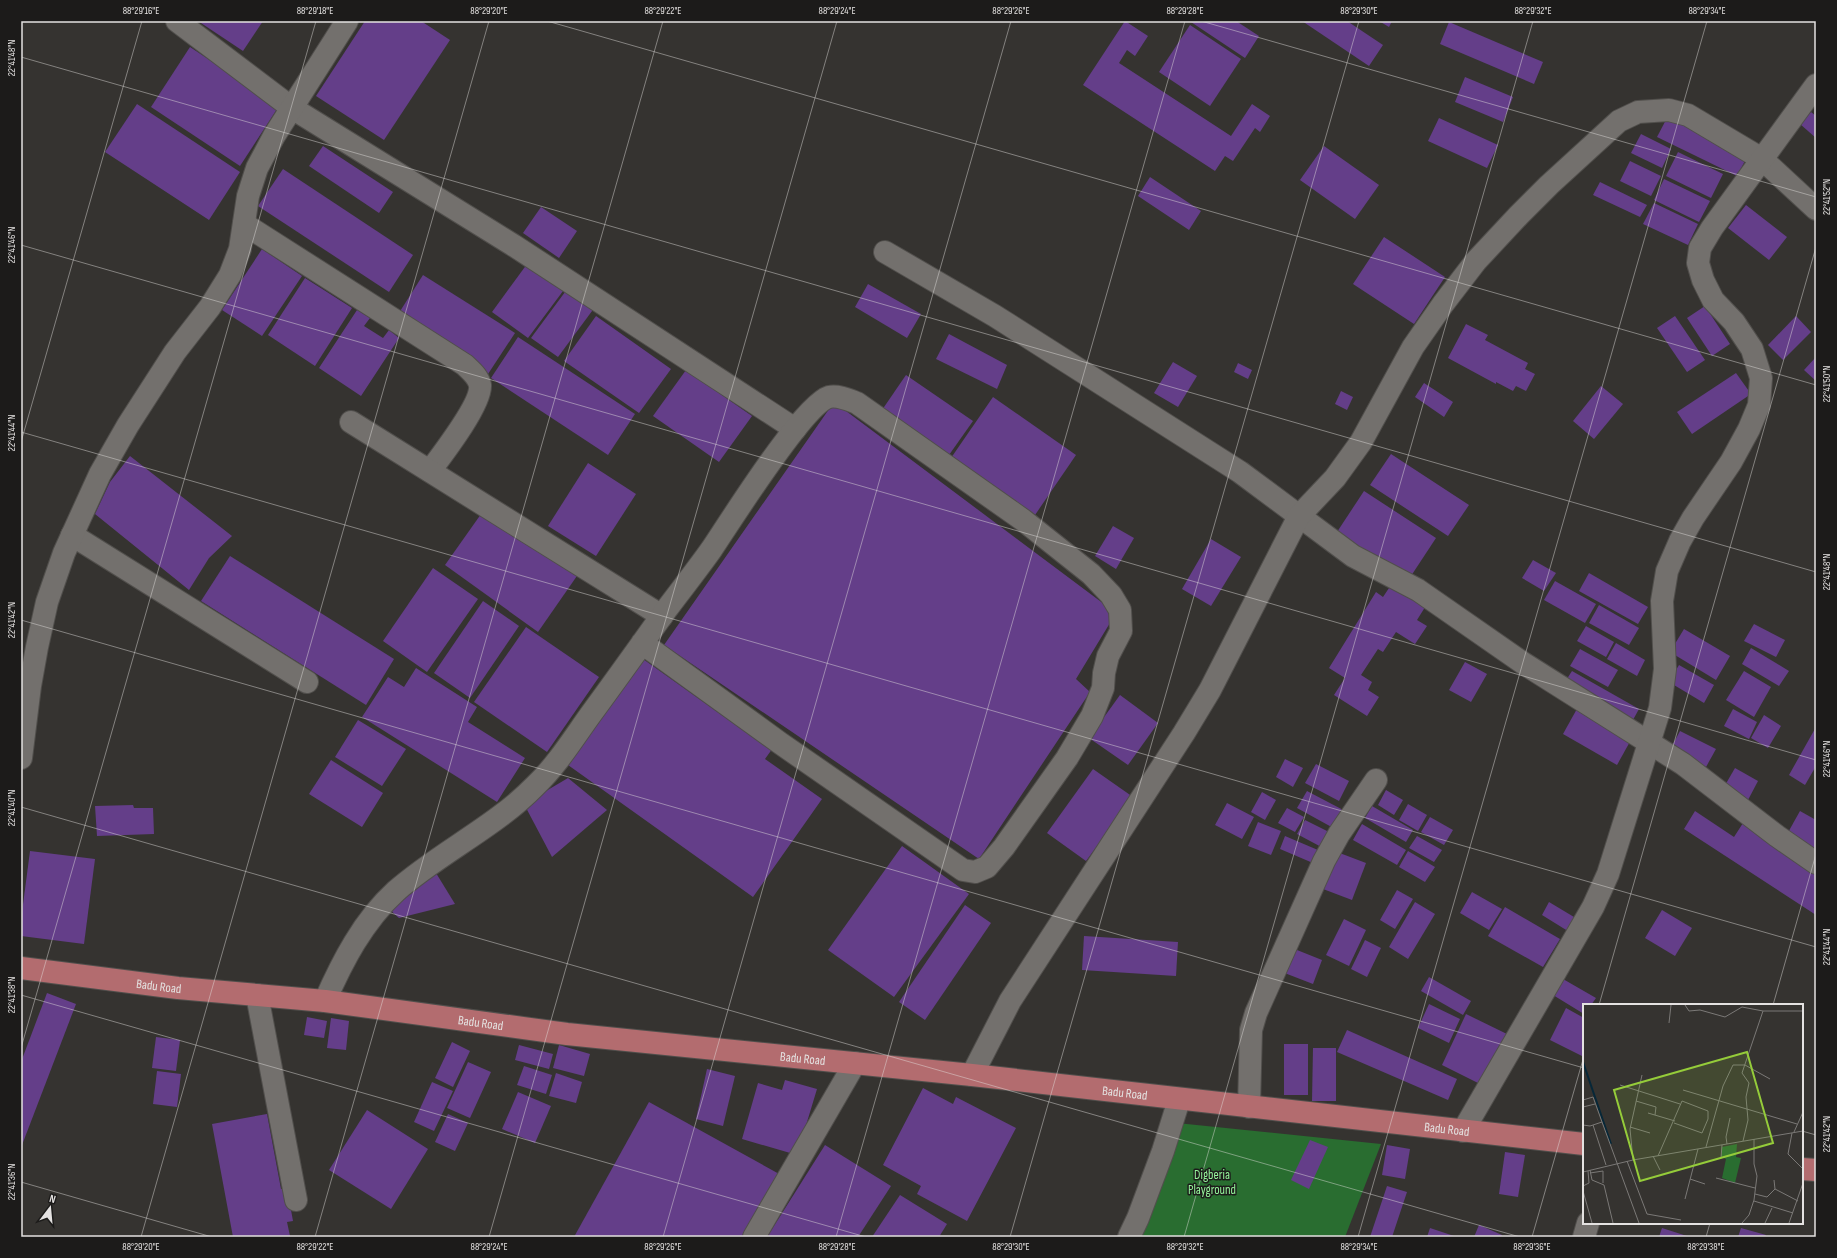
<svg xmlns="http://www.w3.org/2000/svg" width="1837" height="1258" font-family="'Sofia Sans Condensed',sans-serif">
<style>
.green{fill:#296d30}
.building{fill:#643e89}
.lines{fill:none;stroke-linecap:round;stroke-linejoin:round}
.minor-casing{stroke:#514f4c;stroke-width:24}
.major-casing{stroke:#514f4c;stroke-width:24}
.minor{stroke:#73706d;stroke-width:22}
.major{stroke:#b36c6f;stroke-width:22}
.ticks{fill:none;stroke:#e4e2e1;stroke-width:1;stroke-opacity:0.45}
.labels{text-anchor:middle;stroke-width:3;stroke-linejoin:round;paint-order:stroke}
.street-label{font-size:13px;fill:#e4e2e1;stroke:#1c1b1a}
.park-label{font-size:13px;fill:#96f79c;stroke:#1c1b1a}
.inset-river{fill:none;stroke:#062738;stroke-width:2}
.inset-road{fill:none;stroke:#7b7977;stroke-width:1}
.view{fill:#95cc3a;fill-opacity:0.15;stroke:#95cc3a;stroke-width:2}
.inset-edge{fill:none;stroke:#e4e2e1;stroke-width:2}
.neatline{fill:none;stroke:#e4e2e1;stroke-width:1.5}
.ticks-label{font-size:10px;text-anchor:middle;fill:#e4e2e1}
</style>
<rect width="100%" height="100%" fill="#353330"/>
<polygon class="green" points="1177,1123 1381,1144 1345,1237 1126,1237"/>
<g class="building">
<polygon points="198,21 263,21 243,51"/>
<polygon points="365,21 421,21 450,40 384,140 316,96"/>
<polygon points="1125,21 1148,36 1135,56 1127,50 1119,63 1231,136 1252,104 1270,116 1260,132 1255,128 1233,161 1225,156 1215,171 1083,85"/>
<polygon points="1192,21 1236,21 1259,36 1245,58 1191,22"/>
<polygon points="1302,21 1347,21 1383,45 1369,66"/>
<polygon points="1379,21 1392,21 1389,27"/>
<polygon points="1449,22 1543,62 1534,84 1440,44"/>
<polygon points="1190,25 1241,59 1210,106 1159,72"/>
<polygon points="190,47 279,106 240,166 151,107"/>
<polygon points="1465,77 1513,97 1503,122 1455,102"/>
<polygon points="137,104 240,172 209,220 105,152"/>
<polygon points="1811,112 1816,116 1816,138 1800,124"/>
<polygon points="1668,116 1748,155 1737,176 1657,137"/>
<polygon points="1439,118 1498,145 1487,168 1428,141"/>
<polygon points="1641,134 1671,149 1662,168 1631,153"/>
<polygon points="323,146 393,192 379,213 309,166"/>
<polygon points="1324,146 1379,185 1355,219 1300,180"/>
<polygon points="1678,152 1723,174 1711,198 1666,176"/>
<polygon points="1630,161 1661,176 1651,196 1620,181"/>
<polygon points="283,169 413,255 389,292 258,206"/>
<polygon points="1150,177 1201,211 1189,230 1138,196"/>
<polygon points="1664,179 1710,201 1699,222 1654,200"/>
<polygon points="1600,182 1647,205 1640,217 1593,195"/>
<polygon points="1654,203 1698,224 1688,245 1643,224"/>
<polygon points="1746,205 1787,237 1769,260 1728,228"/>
<polygon points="541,207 577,231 559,258 523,233"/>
<polygon points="1384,237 1445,277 1414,324 1353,284"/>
<polygon points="262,249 302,276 262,336 222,310"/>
<polygon points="530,260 566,287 528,338 492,312"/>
<polygon points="423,275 515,333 488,374 397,316"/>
<polygon points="305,278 352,308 315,366 268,335"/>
<polygon points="868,284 921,314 907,338 855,307"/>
<polygon points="568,288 595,307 558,357 531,338"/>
<polygon points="1705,306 1730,344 1712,356 1687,318"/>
<polygon points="357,310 370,318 364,326 383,338 389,330 399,338 361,396 319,368"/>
<polygon points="596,316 671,369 639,413 564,361"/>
<polygon points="1675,316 1705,360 1687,372 1657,328"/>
<polygon points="1796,316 1811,332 1783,360 1768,345"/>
<polygon points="1466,324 1488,335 1485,340 1528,363 1525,369 1535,374 1526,391 1516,386 1513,391 1496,382 1496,384 1448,358"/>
<polygon points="949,334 1007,365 997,389 936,359"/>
<polygon points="518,337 635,414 608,455 491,378"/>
<polygon points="1816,357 1816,381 1804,370"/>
<polygon points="1173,362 1197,376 1178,407 1154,393"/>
<polygon points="1238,363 1252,370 1248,379 1234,372"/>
<polygon points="686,370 752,416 719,462 653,416"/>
<polygon points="1736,373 1751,394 1692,434 1677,412"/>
<polygon points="906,375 973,421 949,455 882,410"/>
<polygon points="1424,383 1453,402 1444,417 1415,397"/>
<polygon points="1601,386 1623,404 1594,439 1573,421"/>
<polygon points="1341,391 1353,397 1347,410 1335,404"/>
<polygon points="993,397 1076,455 1035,515 951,458"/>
<polygon points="834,402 1116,613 1076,679 1090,692 979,859 664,645"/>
<polygon points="1391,454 1469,505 1448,536 1370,485"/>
<polygon points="130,456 232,536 209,558 189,590 95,514 110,482"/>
<polygon points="588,463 636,494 596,556 548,526"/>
<polygon points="1364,491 1436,538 1409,579 1337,532"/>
<polygon points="486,507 579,573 538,632 445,565"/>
<polygon points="1113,526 1134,538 1116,569 1095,556"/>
<polygon points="1211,539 1241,557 1211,606 1182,589"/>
<polygon points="230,556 394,659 366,705 201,601"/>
<polygon points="1533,560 1556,573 1544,591 1522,578"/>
<polygon points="433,568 478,599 427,672 383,641"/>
<polygon points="1589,573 1648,607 1638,624 1579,591"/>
<polygon points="1555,581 1596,604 1585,623 1544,600"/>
<polygon points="1393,582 1427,604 1417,620 1427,626 1415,644 1396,632 1383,652 1378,649 1361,675 1372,682 1368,690 1379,697 1367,716 1334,695 1345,678 1329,668 1376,592 1383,597"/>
<polygon points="483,601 519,626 470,698 434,673"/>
<polygon points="1599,605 1639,628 1629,645 1589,623"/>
<polygon points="1754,624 1785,640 1776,657 1744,641"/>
<polygon points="1586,626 1614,642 1606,657 1577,641"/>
<polygon points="526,627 599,677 547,752 474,702"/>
<polygon points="1684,629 1730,656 1716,680 1670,652"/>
<polygon points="1616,643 1645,660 1637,676 1607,659"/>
<polygon points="1751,648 1789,671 1779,686 1742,664"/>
<polygon points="1580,649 1618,670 1608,687 1570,666"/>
<polygon points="643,659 740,728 743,722 775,745 765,759 822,799 753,897 568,765"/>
<polygon points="1465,662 1487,674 1471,702 1449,690"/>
<polygon points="1679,665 1714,685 1704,703 1669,682"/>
<polygon points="416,668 477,707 468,722 525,758 497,802 362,717 388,677 404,687"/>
<polygon points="1572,671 1639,709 1629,727 1563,685"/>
<polygon points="1744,671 1771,687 1754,717 1726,700"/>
<polygon points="1120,695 1158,723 1128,765 1089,738"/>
<polygon points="1578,707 1632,738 1617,765 1563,734"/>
<polygon points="1733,709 1757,722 1749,739 1724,726"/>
<polygon points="1764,715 1781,726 1768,748 1751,738"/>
<polygon points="358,720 406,749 382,786 335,757"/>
<polygon points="1816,727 1816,766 1805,785 1789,775"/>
<polygon points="1680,731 1716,749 1706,767 1671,748"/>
<polygon points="1285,759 1303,768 1293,787 1276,777"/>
<polygon points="331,760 383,793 362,827 309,794"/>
<polygon points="1316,764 1349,781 1339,801 1305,783"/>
<polygon points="1735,768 1758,781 1748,800 1724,787"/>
<polygon points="1093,769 1133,797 1086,861 1047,833"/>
<polygon points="568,778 607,810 552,857 524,804"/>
<polygon points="1386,790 1403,800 1394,815 1378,805"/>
<polygon points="1307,791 1347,812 1337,830 1297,808"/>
<polygon points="1262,792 1276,800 1265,820 1251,812"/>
<polygon points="1227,803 1254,817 1242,839 1215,825"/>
<polygon points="1408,804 1427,815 1418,831 1399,820"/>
<polygon points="133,805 134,808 153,808 154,834 97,836 95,806"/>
<polygon points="1372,806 1413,830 1406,842 1365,818"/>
<polygon points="1287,808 1304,817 1295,832 1278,823"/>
<polygon points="1695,811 1734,837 1743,823 1816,871 1816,915 1684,829"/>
<polygon points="1800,811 1816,820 1816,854 1786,836"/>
<polygon points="1430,817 1453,830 1444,845 1421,832"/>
<polygon points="1305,820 1333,834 1325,849 1297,834"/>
<polygon points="1258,822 1281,831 1271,855 1248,846"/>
<polygon points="1362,824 1406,850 1397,865 1353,840"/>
<polygon points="1285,836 1325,853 1320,866 1280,849"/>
<polygon points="1417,836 1442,850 1434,862 1409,848"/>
<polygon points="902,846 969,894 894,997 828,950"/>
<polygon points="30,851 95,859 84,944 21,936 21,920"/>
<polygon points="1408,851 1435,867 1425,882 1399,867"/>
<polygon points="1337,852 1366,863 1352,900 1323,889"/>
<polygon points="436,873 455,904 399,918 388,908"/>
<polygon points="1397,890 1413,899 1395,929 1380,920"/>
<polygon points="1472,892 1502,909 1489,930 1460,913"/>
<polygon points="1415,902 1435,914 1408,959 1389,947"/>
<polygon points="1549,902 1579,920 1571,933 1542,915"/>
<polygon points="965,905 991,923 925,1020 899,1002"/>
<polygon points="1505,907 1560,939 1543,967 1488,936"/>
<polygon points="1662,910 1692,928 1675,956 1645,938"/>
<polygon points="1344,919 1366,930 1349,966 1326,955"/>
<polygon points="1084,936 1178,942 1176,976 1082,970"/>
<polygon points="1365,940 1381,948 1367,977 1351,969"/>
<polygon points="1292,948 1322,960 1313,984 1282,972"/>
<polygon points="1429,977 1471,1001 1463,1015 1421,991"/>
<polygon points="1563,979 1596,998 1591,1005 1584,1005 1584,1014 1553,995"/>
<polygon points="47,993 76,1004 22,1145 21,1062"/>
<polygon points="1429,1004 1460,1019 1449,1043 1418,1028"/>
<polygon points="1566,1008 1584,1018 1584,1057 1550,1040"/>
<polygon points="1466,1014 1509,1035 1484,1086 1442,1065"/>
<polygon points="307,1017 327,1021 324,1038 304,1035"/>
<polygon points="331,1018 349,1021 346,1050 327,1048"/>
<polygon points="1347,1030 1457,1079 1448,1100 1337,1052"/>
<polygon points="156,1037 180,1040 176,1071 152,1068"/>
<polygon points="452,1042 470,1051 453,1087 435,1078"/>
<rect x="1284" y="1044" width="24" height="51"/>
<polygon points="519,1045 553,1054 549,1069 515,1060"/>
<polygon points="559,1045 590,1054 584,1076 553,1068"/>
<polygon points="1313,1048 1336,1048 1336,1101 1312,1101"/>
<polygon points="468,1062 491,1072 470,1118 447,1108"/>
<polygon points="524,1066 552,1075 546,1094 517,1085"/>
<polygon points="707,1069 735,1076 723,1126 696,1119"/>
<polygon points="157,1071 181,1074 177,1107 153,1104"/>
<polygon points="556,1073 582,1082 576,1103 549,1096"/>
<polygon points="785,1080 817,1089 797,1155 742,1139 758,1083 782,1090"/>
<polygon points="432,1082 453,1091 434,1131 414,1122"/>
<polygon points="923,1088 953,1104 956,1097 1016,1128 967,1221 917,1194 921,1186 883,1165"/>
<polygon points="518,1092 551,1106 535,1143 502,1129"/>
<polygon points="649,1102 781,1175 746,1237 574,1237"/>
<polygon points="367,1110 428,1149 391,1209 329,1170"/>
<polygon points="267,1114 281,1189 287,1188 293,1221 287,1222 290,1236 233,1237 212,1124"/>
<polygon points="448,1114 468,1123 455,1151 435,1142"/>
<polygon points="1310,1140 1328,1147 1309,1189 1291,1180"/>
<polygon points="825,1145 891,1186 858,1237 767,1237"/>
<polygon points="1387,1145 1410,1149 1405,1179 1382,1175"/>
<polygon points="1505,1152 1525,1155 1518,1197 1499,1194"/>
<polygon points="1387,1186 1407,1192 1392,1237 1370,1237"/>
<polygon points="900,1195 947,1224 939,1237 872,1237"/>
<polygon points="1479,1225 1502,1235 1501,1237 1474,1237"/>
<polygon points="1430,1228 1457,1237 1427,1237"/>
<polygon points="1662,1228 1690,1237 1659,1237"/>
<polygon points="1741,1228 1766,1235 1765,1237 1738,1237"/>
</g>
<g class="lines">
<defs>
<g id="minor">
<polyline points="177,21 292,108 513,245 795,429"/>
<path d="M 244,224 L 465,365 C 471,371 478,376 480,385 C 482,403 442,455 430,471"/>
<polyline points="885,252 995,316 1240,472 1353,556 1418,590 1523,663 1683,764 1777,836 1816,863"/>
<polyline points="351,422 662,616"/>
<polyline points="72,535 307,682"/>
<polyline points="21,758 30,686 37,647 47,602 64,553 100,474 128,425 175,352 210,307 230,275 240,249 248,196 257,168 274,136 347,21"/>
<polyline points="257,995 296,1200"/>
<path d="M 325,1001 C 342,962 363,921 396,891 C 439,853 495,827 535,786 C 557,765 573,739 591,714 C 616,680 641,645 666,610 C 681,590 696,571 711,550 C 730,522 803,405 829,397 C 838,395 849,400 857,403 L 1023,520 L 1091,574 L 1111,595 L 1120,610 L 1121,631 L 1108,656 L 1104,673 L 1103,688 L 1092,716 L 1067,758 L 1004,847 L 987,867 L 975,872 L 963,870 L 780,743 L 642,643"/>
<polyline points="972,1075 1010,1001 1184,733 1210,690 1299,516 1335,478 1361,442 1413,347 1443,304 1476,261 1519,215 1549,185 1619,121 1638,112 1669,110 1688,115 1762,159 1816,209"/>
<polyline points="1249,1107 1251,1030 1256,1013 1324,861 1339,834 1376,780"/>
<polyline points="1463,1131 1593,907 1608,874 1660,708 1665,669 1662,601 1667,571 1680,541 1693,518 1731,462 1749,429 1759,405 1761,378 1752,349 1734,322 1713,300 1703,280 1698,263 1700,248 1712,228 1816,85"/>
<polyline points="754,1237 855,1063"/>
<polyline points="1129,1237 1138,1218 1163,1151 1179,1100"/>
<polyline points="1584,1237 1588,1223"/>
</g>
<g id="major">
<path id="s1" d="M 21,968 L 178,988 L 325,1001 L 567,1034 L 972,1075 L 1584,1144"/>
<polyline points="1802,1169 1816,1170"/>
</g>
</defs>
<use href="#minor" class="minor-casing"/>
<use href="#major" class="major-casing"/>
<use href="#minor" class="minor"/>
<use href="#major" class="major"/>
</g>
<path class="ticks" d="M 547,21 L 1816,385M 1201,21 L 1816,197M 21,57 L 1816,572M 21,245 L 1816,760M 21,432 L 1816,947M 21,442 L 142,21M 21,620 L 1584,1068M 21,807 L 1520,1237M 21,995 L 866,1237M 1599,1005 L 1816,247M 1773,1005 L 1816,854M 21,1048 L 316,21M 1802,1131 L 1816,1135M 21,1182 L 212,1237M 141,1237 L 489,21M 315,1237 L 663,21M 489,1237 L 837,21M 663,1237 L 1011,21M 836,1237 L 1185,21M 1010,1237 L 1359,21M 1184,1237 L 1533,21M 1358,1237 L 1707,21M 1532,1237 L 1584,1056M 1706,1237 L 1710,1223"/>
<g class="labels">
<g class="street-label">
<text dy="5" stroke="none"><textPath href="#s1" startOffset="139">Badu Road</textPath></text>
<text dy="5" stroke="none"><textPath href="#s1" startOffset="463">Badu Road</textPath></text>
<text dy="5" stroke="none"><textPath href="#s1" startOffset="787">Badu Road</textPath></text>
<text dy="5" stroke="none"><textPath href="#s1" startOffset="1111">Badu Road</textPath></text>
<text dy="5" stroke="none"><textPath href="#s1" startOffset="1435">Badu Road</textPath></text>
</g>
<g class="park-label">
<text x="1212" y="1179">Digberia<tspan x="1212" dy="15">Playground</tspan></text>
</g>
</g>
<g transform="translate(1583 1004)">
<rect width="220" height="220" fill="#353330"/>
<path d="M 154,140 L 153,153 L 158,154 L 152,179 L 139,174 L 143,155 L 138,153 L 139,143 Z" fill="#296d30"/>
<path class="inset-river" d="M 0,58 L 28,140"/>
<path class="inset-road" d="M 102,1 L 106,7 L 117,6 L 142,13 L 159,3 L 180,7 L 159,69 L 166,79 L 163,93 L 165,116 L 160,137M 180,7 L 220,7M 86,19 L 88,1M 37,81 L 97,100M 100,86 L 214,120M 0,96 L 10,93 L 19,118 L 7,122 L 0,121M 53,97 L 73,103 L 72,111M 0,103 L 12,100M 65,109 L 92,117M 19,118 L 56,219M 10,121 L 23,161M 47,123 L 67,129M 211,128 L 220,108M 209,129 L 205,150 L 220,165M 144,140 L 143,133 L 147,114M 123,143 L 140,82 L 150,61 L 162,61 L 187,75M 70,152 L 77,166M 75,152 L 99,97 L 125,107 L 125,115 L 119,129 L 91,119M 138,154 L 139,141M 50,156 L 47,125 L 59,71M 44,157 L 64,210 L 98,216M 7,166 L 9,176 L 21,181 L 30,219M 0,168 L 50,156 L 220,127M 7,169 L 20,167 L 20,179M 133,174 L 172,184M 107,175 L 122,180M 191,176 L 192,185 L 215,197M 0,182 L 6,179 L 5,167M 0,187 L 9,219M 172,190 L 184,193 L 192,185M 102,195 L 115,145M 171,197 L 210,209M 159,219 L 166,211 L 171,196 L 174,172 L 171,160 L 171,135M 182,219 L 189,204M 206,219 L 220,179"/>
<path class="view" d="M 164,48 L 190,139 L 57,177 L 31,86 Z"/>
<rect width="220" height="220" class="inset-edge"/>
</g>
<rect width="1837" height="1258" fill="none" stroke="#1c1b1a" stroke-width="44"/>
<g transform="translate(50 1208) rotate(16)" stroke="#1c1b1a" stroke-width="3" paint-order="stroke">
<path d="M0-3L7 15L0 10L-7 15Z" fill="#e4e2e1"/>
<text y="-6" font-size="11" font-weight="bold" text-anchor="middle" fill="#e4e2e1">N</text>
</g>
<rect x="22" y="22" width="1793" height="1214" class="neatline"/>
<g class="ticks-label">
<text x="141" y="14">88°29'16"E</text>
<text x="315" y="14">88°29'18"E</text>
<text x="489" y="14">88°29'20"E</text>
<text x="663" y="14">88°29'22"E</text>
<text x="837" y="14">88°29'24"E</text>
<text x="1011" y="14">88°29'26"E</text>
<text x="1185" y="14">88°29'28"E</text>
<text x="1359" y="14">88°29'30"E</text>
<text x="1533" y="14">88°29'32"E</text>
<text x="1707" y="14">88°29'34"E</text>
<text transform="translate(11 58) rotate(-90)" y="4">22°41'48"N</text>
<text transform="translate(1826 197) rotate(-90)" y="4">22°41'52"N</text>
<text transform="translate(11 245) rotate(-90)" y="4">22°41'46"N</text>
<text transform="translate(1826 384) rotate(-90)" y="4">22°41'50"N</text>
<text transform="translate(11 433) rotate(-90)" y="4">22°41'44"N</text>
<text transform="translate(1826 572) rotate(-90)" y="4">22°41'48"N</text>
<text transform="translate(11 620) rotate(-90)" y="4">22°41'42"N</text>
<text transform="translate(1826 759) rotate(-90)" y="4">22°41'46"N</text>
<text transform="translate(11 808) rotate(-90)" y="4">22°41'40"N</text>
<text transform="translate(1826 947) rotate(-90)" y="4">22°41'44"N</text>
<text transform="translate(11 995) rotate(-90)" y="4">22°41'38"N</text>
<text transform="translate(1826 1134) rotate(-90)" y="4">22°41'42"N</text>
<text transform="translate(11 1182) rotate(-90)" y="4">22°41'36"N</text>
<text x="141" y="1250">88°29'20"E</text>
<text x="315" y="1250">88°29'22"E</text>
<text x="489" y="1250">88°29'24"E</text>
<text x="663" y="1250">88°29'26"E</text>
<text x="837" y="1250">88°29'28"E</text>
<text x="1011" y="1250">88°29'30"E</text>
<text x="1185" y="1250">88°29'32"E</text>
<text x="1359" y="1250">88°29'34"E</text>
<text x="1532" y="1250">88°29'36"E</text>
<text x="1706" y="1250">88°29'38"E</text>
</g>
</svg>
